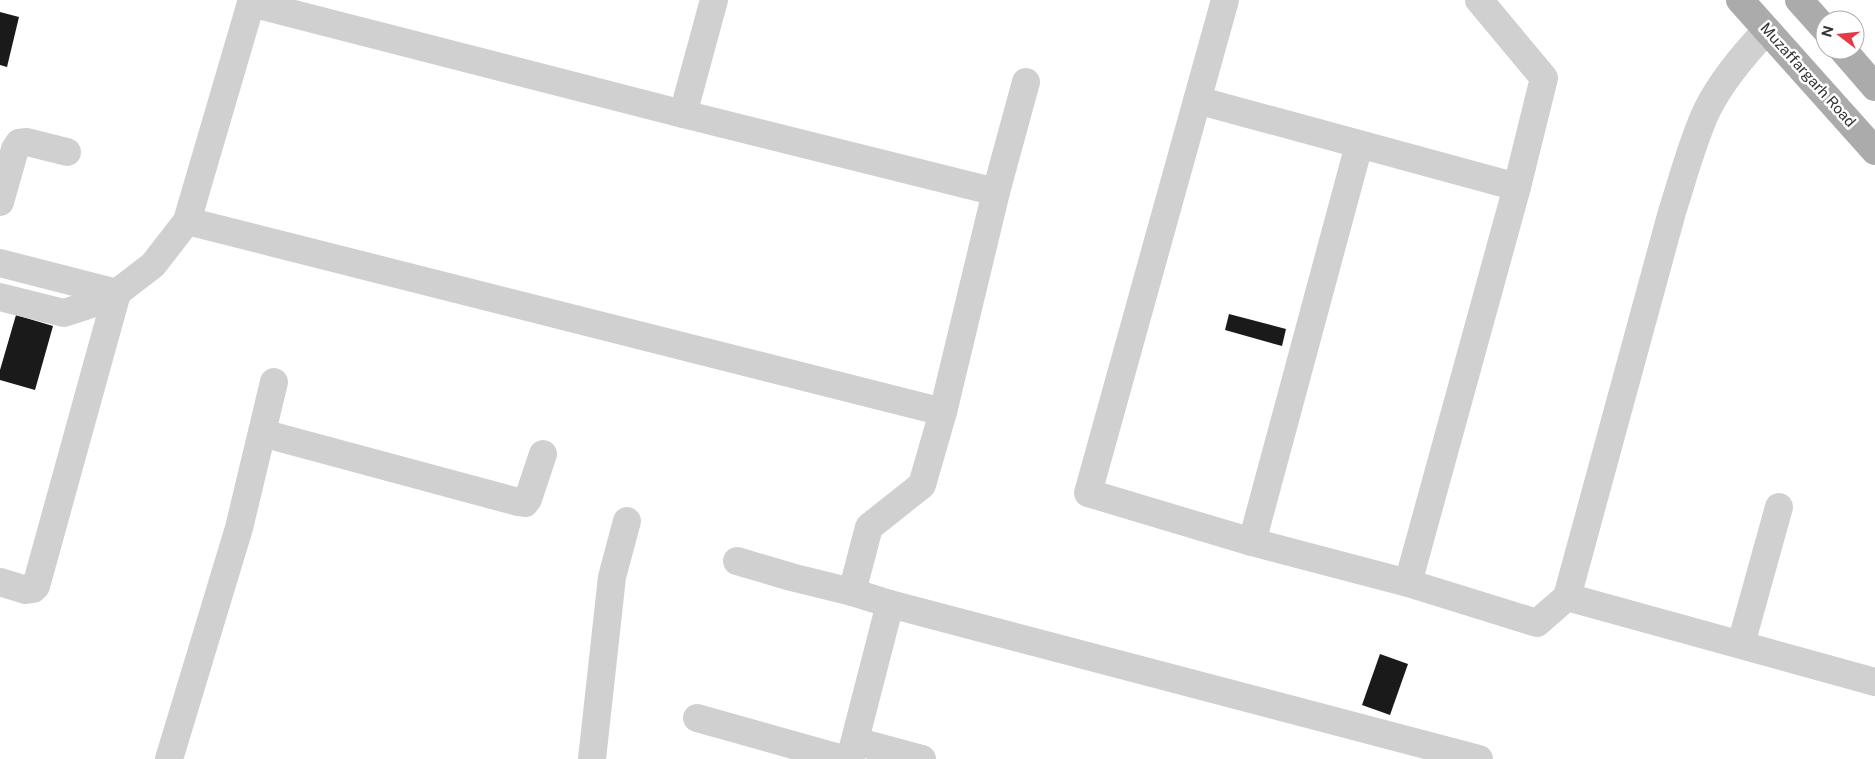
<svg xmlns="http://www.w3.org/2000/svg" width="1875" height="759" font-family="'Public Sans',sans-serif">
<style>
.building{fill:#1a1a1a}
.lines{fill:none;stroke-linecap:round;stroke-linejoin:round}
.minor{stroke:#d0d0d0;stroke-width:28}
.primary{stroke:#ababab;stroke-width:28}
.labels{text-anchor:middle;stroke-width:5;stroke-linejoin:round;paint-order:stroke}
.street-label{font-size:15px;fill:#333;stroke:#fff}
</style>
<rect width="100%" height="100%" fill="#fff"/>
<g class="building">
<polygon points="0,12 19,17 7,67 0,65"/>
<polygon points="1229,314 1286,329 1282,346 1225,330"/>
<polygon points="16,315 53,326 35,390 0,380 0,370"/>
<polygon points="1380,654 1408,664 1390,715 1362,705"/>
</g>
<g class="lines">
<g class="minor">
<polyline points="1479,0 1544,78 1517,187"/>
<polyline points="1197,100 1517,187 1408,583 1252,542 1088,493 1225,0"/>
<polyline points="683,114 714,0"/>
<polyline points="0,202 15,149 19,143 27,142 67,152"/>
<polyline points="187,221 251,3 683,114 996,192"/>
<polyline points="0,263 117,293 36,586 33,589 26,590 0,582"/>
<polyline points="0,297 64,313 110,298 153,265 187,221 943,412 922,485 869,527 852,592 890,604 1479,759"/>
<polyline points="943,412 996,192 1026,82"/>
<polyline points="262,433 518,502 525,503 528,499 543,454"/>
<polyline points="1252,542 1359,145"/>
<polyline points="737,561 791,577 852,592"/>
<polyline points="1408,583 1537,623 1567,597 1875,682"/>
<path d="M 1567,597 L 1672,212 C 1683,178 1692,142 1707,110 C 1722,80 1744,54 1767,30"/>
<polyline points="1741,644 1779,507"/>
<polyline points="697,718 843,759"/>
<polyline points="855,741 922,759"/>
<polyline points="169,759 239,528 274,382"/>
<polyline points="592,759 612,577 627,521"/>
<polyline points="850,759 890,604"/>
</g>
<g class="primary">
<polyline points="1740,0 1875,151"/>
<polyline points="1799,0 1825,29"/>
<polyline points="1843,50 1875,87"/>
</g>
</g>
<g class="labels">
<g class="street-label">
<text transform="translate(1808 75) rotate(48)" y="5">Muzaffargarh Road</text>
</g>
</g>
<g transform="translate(1840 35) rotate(286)"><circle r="24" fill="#ffffff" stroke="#adadad"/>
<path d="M0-4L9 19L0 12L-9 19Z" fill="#e63946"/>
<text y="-8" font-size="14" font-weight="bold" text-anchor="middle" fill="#333333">N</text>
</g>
</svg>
